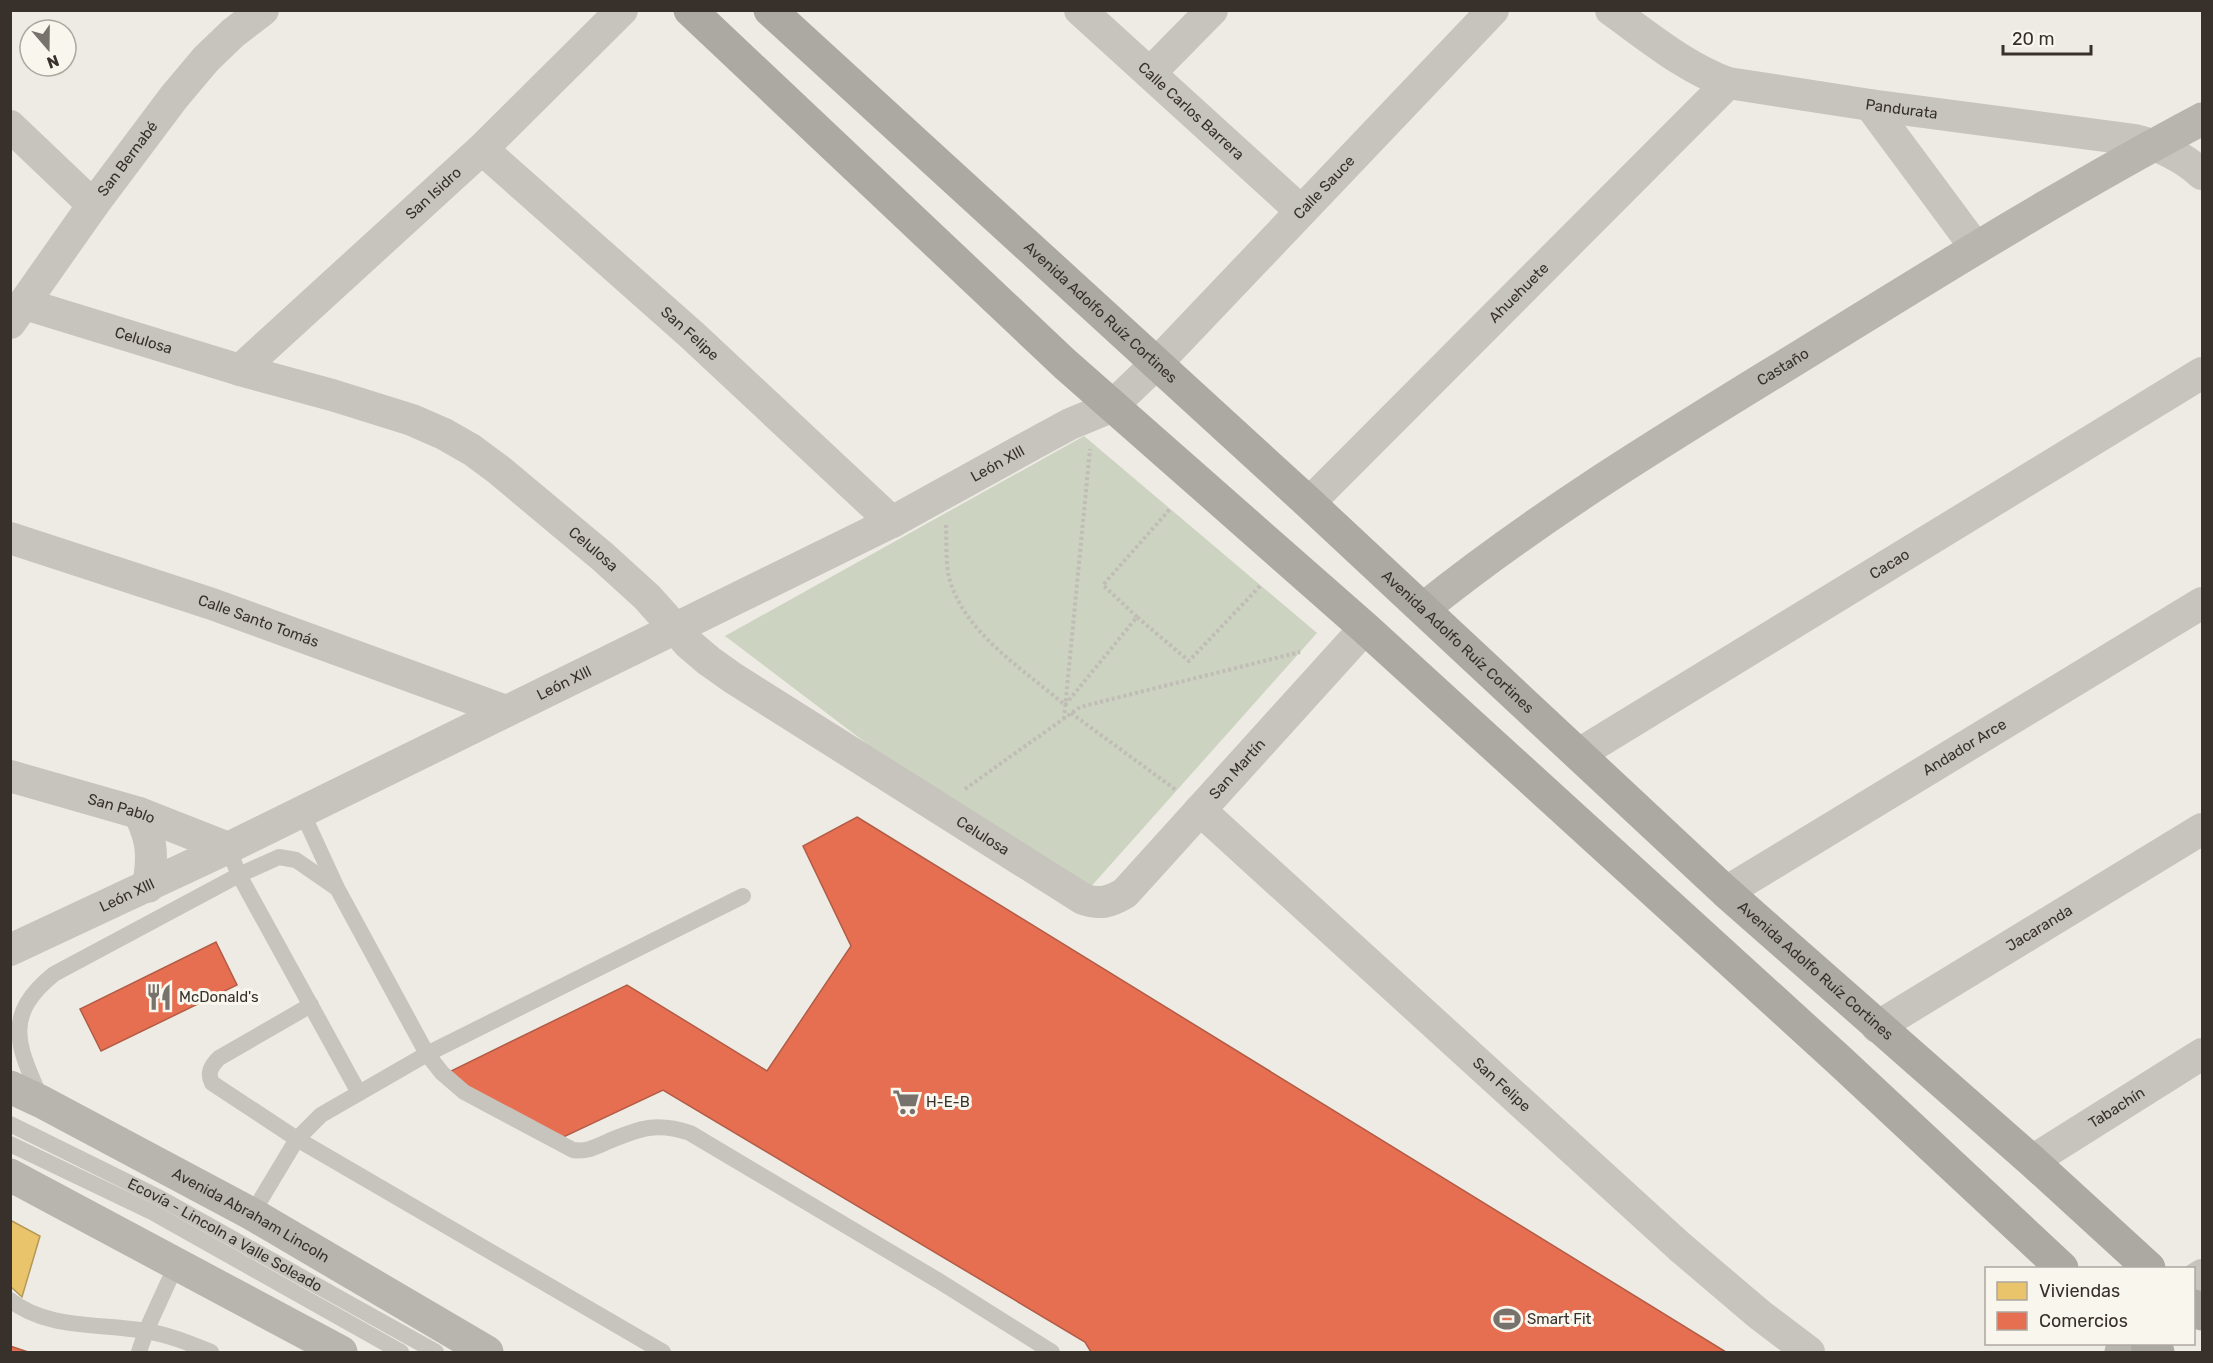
<svg xmlns="http://www.w3.org/2000/svg" width="2213" height="1363" font-family="Rubik,sans-serif">
<style>
.green{fill:#ccd3c0}
.homes{fill:#e9c46a;stroke:#b49857;stroke-width:1.5}
.shops{fill:#e76f51;stroke:#b25c46;stroke-width:1.5}
.lines{fill:none;stroke-linecap:round;stroke-linejoin:round}
.path{stroke:#c0bcb6;stroke-width:4;stroke-dasharray:3 3;stroke-linecap:butt}
.lane{stroke:#c7c3bd;stroke-width:16}
.street{stroke:#c7c3bd;stroke-width:32}
.secondary{stroke:#b8b4ae;stroke-width:33}
.primary{stroke:#aca8a2;stroke-width:33}
.labels{text-anchor:middle;stroke-width:6;stroke-linejoin:round;paint-order:stroke}
.street-label{font-size:15px;fill:#38312b;stroke:#f9f6ed}
.poi-label{font-size:15px;fill:#38312b;stroke:#f9f6ed;text-anchor:start}
</style>
<rect width="100%" height="100%" fill="#eeebe4"/>
<polygon class="green" points="1084,436 1317,633 1088,890 945,803 725,636"/>
<polygon class="homes" points="10,1220 40,1236 22,1297 10,1286"/>
<g class="shops">
<polygon points="857,817 1726,1352 1091,1352 1085,1342 663,1090 555,1141 447,1073 627,985 767,1071 851,946 803,846"/>
<polygon points="216,942 237,985 101,1051 80,1009"/>
<polygon points="10,1346 28,1352 10,1352"/>
</g>
<g class="lines">
<g class="path">
<path d="M 946,525 C 947,543 945,564 950,581 C 966,634 1024,670 1065,705 L 1137,617 L 1189,661 L 1261,585"/>
<polyline points="1137,617 1103,585 1170,509"/>
<polyline points="1071,713 1176,790"/>
<polyline points="1064,719 1090,449"/>
<polyline points="965,789 1080,707 1300,652"/>
</g>
<g class="lane">
<path d="M 302,812 L 337,888 L 427,1054 L 442,1073 L 464,1092 L 573,1150 C 587,1152 596,1147 609,1141 C 640,1128 657,1122 690,1133 L 939,1281 L 1052,1352"/>
<polyline points="228,848 239,875 359,1093"/>
<path d="M 311,1005 L 219,1058 C 211,1066 207,1073 212,1083 L 297,1139 L 663,1352"/>
<path d="M 41,1099 C 18,1046 2,1016 54,974 L 239,875 L 279,857 L 296,860 L 335,887"/>
<path id="s1" d="M 10,1124 L 160,1198 L 436,1352"/>
<polyline points="10,1144 152,1212 401,1352"/>
<polyline points="252,1214 297,1139 321,1115 427,1054 743,896"/>
<path d="M 10,1300 C 48,1330 100,1323 145,1331 C 167,1334 191,1344 211,1352"/>
<polyline points="139,1352 146,1331 177,1263"/>
</g>
<g class="street">
<path id="s2" d="M 1080,10 L 1301,211"/>
<path id="s3" d="M 1611,10 C 1649,37 1684,67 1728,83 L 1870,105 L 2135,140 C 2161,146 2182,156 2202,174"/>
<polyline points="1150,73 1212,10"/>
<polyline points="1870,105 1976,248"/>
<polyline points="10,126 93,205"/>
<path id="s4" d="M 482,149 L 693,336 L 892,522"/>
<path id="s5" d="M 25,304 L 240,370 L 332,395 L 412,420 L 444,434 L 472,450 L 499,470 L 603,557 L 647,597 L 689,644 L 709,661 L 733,678 L 1083,899 C 1100,905 1110,902 1125,893 L 1365,628"/>
<path id="s6" d="M 10,323 L 93,205 L 174,97 L 206,59 L 233,33 L 263,10"/>
<path id="s7" d="M 240,370 L 482,149 L 622,10"/>
<path id="s8" d="M 1309,503 L 1728,83"/>
<path id="s9" d="M 10,538 L 212,604 L 506,711"/>
<path id="s10" d="M 1579,754 L 2202,373"/>
<path id="s11" d="M 10,776 L 139,813 L 228,848"/>
<path id="s12" d="M 1200,810 L 1680,1247 L 1760,1315 L 1809,1352"/>
<path d="M 139,813 C 153,841 153,856 148,887"/>
<path id="s13" d="M 1726,892 L 2202,603"/>
<path id="s14" d="M 10,950 L 228,848 L 892,522 L 1035,443 L 1070,424 L 1111,407 L 1156,364 L 1493,10"/>
<path id="s15" d="M 1877,1027 L 2202,829"/>
<path id="s16" d="M 2032,1161 L 2202,1054"/>
<polyline points="2194,1280 2202,1275"/>
</g>
<g class="secondary">
<path id="s17" d="M 1423,609 C 1542,513 1674,434 1804,354 C 1935,273 2066,191 2202,119"/>
<path id="s18" d="M 10,1087 L 42,1102 L 252,1214 L 487,1352"/>
<polyline points="10,1175 341,1352"/>
<polyline points="2121,1352 2126,1344"/>
</g>
<g class="primary">
<polyline points="690,10 1065,364 1365,628 1839,1060 2062,1268"/>
<path id="s19" d="M 770,10 L 1309,503 L 1726,892 L 2032,1161 L 2149,1268"/>
<polyline points="2194,1306 2202,1314"/>
<polyline points="2147,1344 2158,1352"/>
</g>
</g>
<defs>
<symbol id="restaurant-bare" viewBox="-9 -9 18 18"><path d="M-5-6h1v4h1v-4h1v4h1v-4h1v5L-1.5 .5V6h-2V.5L-5-1ZM5-6V6H3V1.5H1.5Q1.5-4 5-6Z" fill="#78726c" stroke="#f9f6ed" stroke-width="2.5" paint-order="stroke"/></symbol>
<symbol id="supermarket-bare" viewBox="-9 -9 18 18"><path d="M-6-5.5h2.5l.6 2H6L4.5 2H-2.5L-4.4-4H-6ZM-1.5 3.2a1.3 1.3 0 1 0 .1 0ZM3 3.2a1.3 1.3 0 1 0 .1 0Z" fill="#78726c" stroke="#f9f6ed" stroke-width="2.5" paint-order="stroke"/></symbol>
<symbol id="stadium-bare" viewBox="-9 -9 18 18"><path d="M0-5a6.5 5 0 1 0 0 10a6.5 5 0 1 0 0-10ZM-3.5-1.8h7v3.6h-7Z" fill="#78726c" stroke="#f9f6ed" stroke-width="2.5" paint-order="stroke"/></symbol>
</defs>
<g fill-rule="evenodd">
<use href="#restaurant-bare" x="140" y="978" width="38" height="38"/>
<use href="#supermarket-bare" x="887" y="1083" width="38" height="38"/>
<use href="#stadium-bare" x="1488" y="1300" width="38" height="38"/>
</g>
<g class="labels">
<g class="street-label">
<text dy="5" stroke="none"><textPath href="#s3" startOffset="314">Pandurata</textPath></text>
<text dy="5" stroke="none"><textPath href="#s2" startOffset="150">Calle Carlos Barrera</textPath></text>
<text dy="5" stroke="none"><textPath href="#s6" startOffset="202">San Bernabé</textPath></text>
<text dy="5" stroke="none"><textPath href="#s14" startOffset="1534">Calle Sauce</textPath></text>
<text dy="5" stroke="none"><textPath href="#s7" startOffset="262">San Isidro</textPath></text>
<text dy="5" stroke="none"><textPath href="#s8" startOffset="297">Ahuehuete</textPath></text>
<text dy="5" stroke="none"><textPath href="#s19" startOffset="448">Avenida Adolfo Ruíz Cortines</textPath></text>
<text dy="5" stroke="none"><textPath href="#s4" startOffset="278">San Felipe</textPath></text>
<text dy="5" stroke="none"><textPath href="#s5" startOffset="124">Celulosa</textPath></text>
<text dy="5" stroke="none"><textPath href="#s17" startOffset="434">Castaño</textPath></text>
<text dy="5" stroke="none"><textPath href="#s14" startOffset="1101">León Xlll</textPath></text>
<text dy="5" stroke="none"><textPath href="#s5" startOffset="628">Celulosa</textPath></text>
<text dy="5" stroke="none"><textPath href="#s10" startOffset="364">Cacao</textPath></text>
<text dy="5" stroke="none"><textPath href="#s9" startOffset="262">Calle Santo Tomás</textPath></text>
<text dy="5" stroke="none"><textPath href="#s19" startOffset="934">Avenida Adolfo Ruíz Cortines</textPath></text>
<text dy="5" stroke="none"><textPath href="#s14" startOffset="615">León Xlll</textPath></text>
<text dy="5" stroke="none"><textPath href="#s13" startOffset="279">Andador Arce</textPath></text>
<text dy="5" stroke="none"><textPath href="#s5" startOffset="1444">San Martín</textPath></text>
<text dy="5" stroke="none"><textPath href="#s11" startOffset="116">San Pablo</textPath></text>
<text dy="5" stroke="none"><textPath href="#s5" startOffset="1114">Celulosa</textPath></text>
<text dy="5" stroke="none"><textPath href="#s14" startOffset="129">León Xlll</textPath></text>
<text dy="5" stroke="none"><textPath href="#s15" startOffset="190">Jacaranda</textPath></text>
<text dy="5" stroke="none"><textPath href="#s19" startOffset="1420">Avenida Adolfo Ruíz Cortines</textPath></text>
<text dy="5" stroke="none"><textPath href="#s12" startOffset="408">San Felipe</textPath></text>
<text dy="5" stroke="none"><textPath href="#s16" startOffset="100">Tabachín</textPath></text>
<text dy="5" stroke="none"><textPath href="#s18" startOffset="273">Avenida Abraham Lincoln</textPath></text>
<text dy="5" stroke="none"><textPath href="#s1" startOffset="242">Ecovía - Lincoln a Valle Soleado</textPath></text>
</g>
<g class="poi-label">
<text x="179" y="1002">McDonald's</text>
<text x="926" y="1107">H-E-B</text>
<text x="1527" y="1324">Smart Fit</text>
</g>
</g>
<rect width="2213" height="1363" fill="none" stroke="#38312b" stroke-width="24"/>
<rect x="1985" y="1267" width="210" height="78" fill="#f9f6ed" stroke="#aca79f" stroke-width="1.5"/>
<rect x="1997" y="1282" width="30" height="18" fill="#e9c46a" stroke="#aca79f" stroke-width="1.5"/>
<text x="2039" y="1297" font-size="18" fill="#38312b">Viviendas</text>
<rect x="1997" y="1312" width="30" height="18" fill="#e76f51" stroke="#aca79f" stroke-width="1.5"/>
<text x="2039" y="1327" font-size="18" fill="#38312b">Comercios</text>
<g transform="translate(48 48) rotate(160)"><circle r="28" fill="#f9f6ed" stroke="#aca79f" stroke-width="1.5"/>
<path d="M0-4.5L10 22L0 15L-10 22Z" fill="#78726c"/>
<text y="-9" font-size="16" font-weight="bold" text-anchor="middle" fill="#38312b">N</text>
</g>
<path d="M2003 45v9h88v-9" fill="none" stroke="#38312b" stroke-width="3"/>
<text x="2012" y="45" font-size="18" fill="#38312b" stroke="#f9f6ed" stroke-width="4.5" paint-order="stroke">20 m</text>
</svg>
